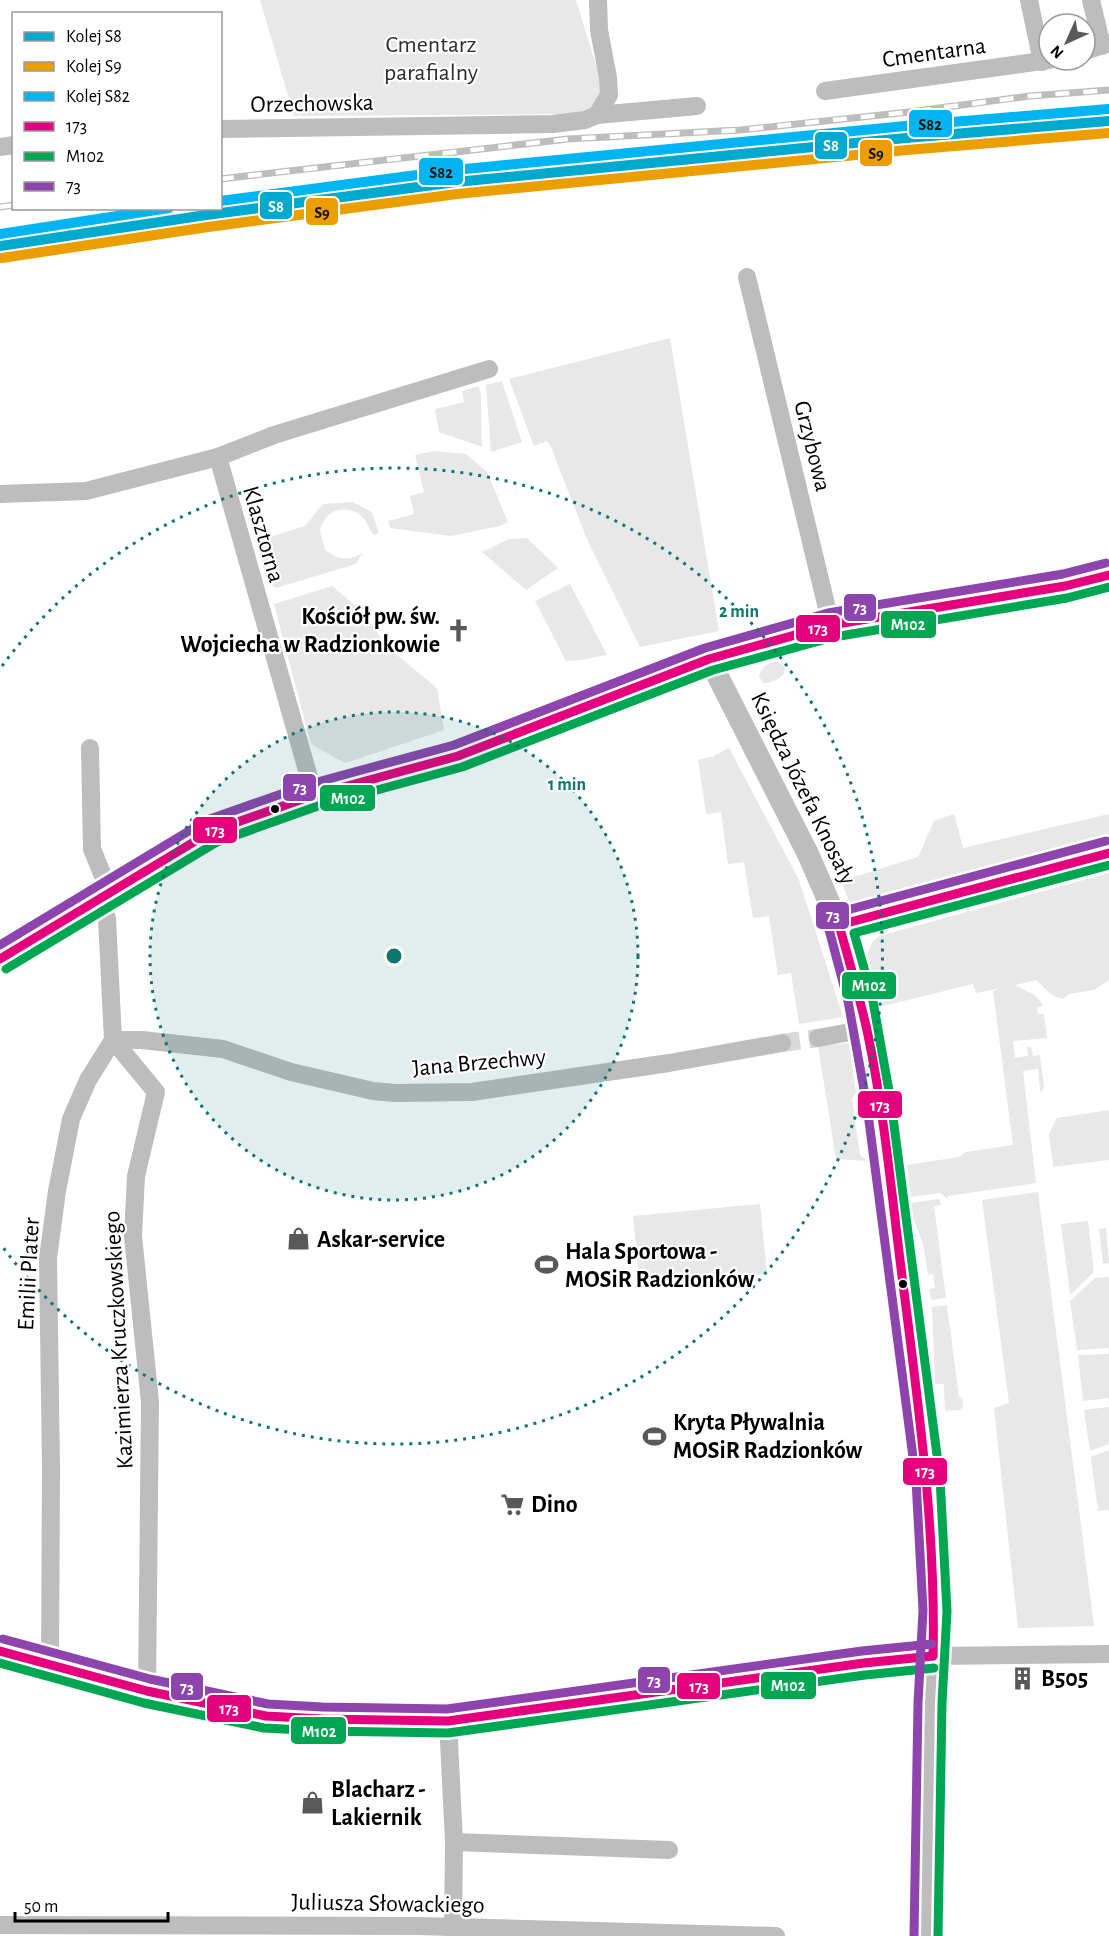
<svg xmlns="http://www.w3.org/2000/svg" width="1109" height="1936" font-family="'Alegreya Sans',sans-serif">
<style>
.green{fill:#e8e8e8}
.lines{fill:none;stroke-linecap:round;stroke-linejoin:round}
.minor-tunnel{stroke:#d9d9d9;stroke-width:18;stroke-dasharray:18 9;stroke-linecap:butt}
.minor{stroke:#bdbdbd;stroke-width:18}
.tertiary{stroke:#bdbdbd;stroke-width:22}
.rail-casing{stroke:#bdbdbd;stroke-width:7}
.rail{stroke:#fff;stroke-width:4.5;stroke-dasharray:14;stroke-linecap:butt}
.bus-1-casing{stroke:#fff;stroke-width:14}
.bus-2-casing{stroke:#fff;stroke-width:14}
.bus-3-casing{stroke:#fff;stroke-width:14}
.bus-1{stroke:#e5007d;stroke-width:9}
.bus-2{stroke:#00a651;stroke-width:9}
.bus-3{stroke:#8e44ad;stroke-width:9}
.rail-1-casing{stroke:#fff;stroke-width:15}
.rail-2-casing{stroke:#fff;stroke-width:15}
.rail-3-casing{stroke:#fff;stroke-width:15}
.rail-1{stroke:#00a9ce;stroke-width:10}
.rail-2{stroke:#eb9e00;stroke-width:10}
.rail-3{stroke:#00b5f2;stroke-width:10}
.ring{fill:none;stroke:#0f766e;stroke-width:3;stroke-dasharray:3 6}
.bus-dot{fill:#000;stroke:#fff;stroke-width:2}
.labels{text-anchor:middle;stroke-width:4.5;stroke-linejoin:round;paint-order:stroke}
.park-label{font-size:24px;fill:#2c2c2c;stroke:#fff}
.street-label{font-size:24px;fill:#000;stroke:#fff}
.poi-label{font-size:24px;font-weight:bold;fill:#000;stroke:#fff;text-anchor:start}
.centre{fill:#0f766e;stroke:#fff;stroke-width:3}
.ring-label{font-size:18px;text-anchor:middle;font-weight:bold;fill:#0f766e;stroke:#fff;stroke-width:4.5;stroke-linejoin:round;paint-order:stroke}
.line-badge{stroke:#fff;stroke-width:2}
.badge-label{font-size:16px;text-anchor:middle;font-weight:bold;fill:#fff}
.pale-badge-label{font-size:16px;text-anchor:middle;font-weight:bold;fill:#111}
</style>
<rect width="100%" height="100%" fill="#fff"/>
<g class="green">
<polygon points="260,0 576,0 603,88 588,114 294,116"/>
<polygon points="670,338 719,631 640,647 586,537 551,447 547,441 534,446 509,379"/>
<polygon points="502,381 522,442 491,452 486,385"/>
<polygon points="479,386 481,396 482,447 439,432 435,409 464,402 462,391"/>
<polygon points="435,451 466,454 487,472 508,522 500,526 451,536 390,528 388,521 414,514 410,496 424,492 415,455"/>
<path d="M 353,502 L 372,512 L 379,533 L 374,535 C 369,530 368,524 364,519 C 357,509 340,506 330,514 C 325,517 322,525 320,530 L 325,550 C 339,560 349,562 363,552 L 356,564 L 276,588 L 266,579 L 257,541 L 305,526 L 323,504 Z"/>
<polygon points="527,538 558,568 526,590 482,552 509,539"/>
<polygon points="570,584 607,655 581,660 566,661 535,601"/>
<polygon points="332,586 365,614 386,646 437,688 444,730 345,763 311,744 274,604"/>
<path d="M 776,661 C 797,670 776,684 763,683 L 759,676 C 761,667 767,663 776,661 Z"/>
<polygon points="729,748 799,880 843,1017 799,1024 791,973 778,975 769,916 753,918 744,862 728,864 721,812 706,814 698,760 714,756"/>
<polygon points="954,814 963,848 1109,814 1109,841 851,906 841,881 918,857 934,821"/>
<path d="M 1109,873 L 1109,980 L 1094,990 L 1069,994 L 1063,999 C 1051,997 1044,987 1036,980 L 1015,985 C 1026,991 1038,994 1043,1006 L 1037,1007 L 1038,1014 L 1044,1014 L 1047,1038 L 1013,1041 L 1015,1058 L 1028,1056 L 1027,1047 L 1031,1047 L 1033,1056 L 1040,1055 L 1044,1087 L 1041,1092 L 1040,1092 L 1038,1069 L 1023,1071 L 1036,1183 L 948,1196 L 948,1199 L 940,1193 L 911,1197 L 907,1165 L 959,1157 L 966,1152 L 1013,1145 L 993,991 L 1001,988 L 976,993 L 973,984 L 879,1007 L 866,957 L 873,941 L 879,936 Z"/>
<polygon points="849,1043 856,1093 852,1098 860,1155 867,1161 836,1159 818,1046"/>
<polygon points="1109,1110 1109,1160 1053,1167 1049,1134 1057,1118"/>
<polygon points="1038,1192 1094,1626 1018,1628 994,1408 1009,1403 982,1200"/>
<polygon points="939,1199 941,1205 934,1206 946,1298 931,1300 929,1289 935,1288 933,1274 928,1275 923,1244 914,1220 911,1203"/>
<polygon points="760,1204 767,1274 640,1286 633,1216"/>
<polygon points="1088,1221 1094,1272 1070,1295 1061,1224"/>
<polygon points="1106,1228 1109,1263 1103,1264 1099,1229"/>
<polygon points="1109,1277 1109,1348 1077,1350 1070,1301 1095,1278"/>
<polygon points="947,1305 959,1397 962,1397 963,1407 961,1410 945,1411 944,1384 935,1384 932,1307"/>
<polygon points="1109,1354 1109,1398 1083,1401 1078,1355"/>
<polygon points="1109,1407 1109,1444 1090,1451 1084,1410"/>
<polygon points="1109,1450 1109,1510 1098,1511 1091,1457"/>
</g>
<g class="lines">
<polyline class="minor-tunnel" points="782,1043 818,1038"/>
<g class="minor">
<polyline points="1029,0 1042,62"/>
<polyline points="1091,0 1102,46"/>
<polyline points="1085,51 1109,43"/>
<polyline points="825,91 1049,60"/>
<polyline points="597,115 697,106"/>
<polyline points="220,129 553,124 585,120 597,115 609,95 608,78 599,30 598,0"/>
<polyline points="0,147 14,145"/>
<polyline points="747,277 831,625"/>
<polyline points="218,457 314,795"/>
<polyline points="0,494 86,491 218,457 274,435 489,369"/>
<polyline points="90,748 92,849 110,893"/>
<polyline points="818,1038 866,1029"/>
<polyline points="113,1040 142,1040 223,1049 291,1072 373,1091 395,1093 472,1092 669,1063 782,1043"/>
<polyline points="113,1040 156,1092 136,1176 133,1236 150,1402 147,1691"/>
<polyline points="933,1656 1109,1654"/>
<polyline points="50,1665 51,1468 48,1258 57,1191 71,1119 88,1080 113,1040 107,918 97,901"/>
<polyline points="448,1721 454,1842 453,1936"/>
<polyline points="454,1842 669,1850"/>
<polyline points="0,1925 417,1926 776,1936"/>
</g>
<g class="tertiary">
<polyline points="709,659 808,854 839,925 860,998 866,1029 892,1197 928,1479 935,1610 930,1703 926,1936"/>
<polyline points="839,925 1109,853"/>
<polyline points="0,959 212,831 314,795 458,756 709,659 831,625 1065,586 1109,575"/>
<polyline points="0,1651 147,1691 266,1716 322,1719 448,1721 864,1663 933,1656"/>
</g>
<defs>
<g id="rail">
<polyline points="220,179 568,139 740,130 909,112 1030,96 1109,90"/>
<polyline points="0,207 14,205"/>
</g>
</defs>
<use href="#rail" class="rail-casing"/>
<use href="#rail" class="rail"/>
<defs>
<g id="bus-1">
<path d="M 839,925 C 849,961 860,997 868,1035 C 886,1122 893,1211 905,1299 C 920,1418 936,1536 933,1656"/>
<polyline points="839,925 1109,853"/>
<polyline points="0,959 212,831 314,795 458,756 709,659 831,625 1065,586 1109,575"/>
<polyline points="0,1651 147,1691 266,1716 322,1719 448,1721 864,1663 933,1656"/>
</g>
<g id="bus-2">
<polyline points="6,969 217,842 318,806 462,767 713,670 834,637 1067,598 1109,587"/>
<polyline points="0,1663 144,1703 264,1728 322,1731 448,1733 865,1675 934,1668"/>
<polyline points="938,1936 942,1703 947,1611 940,1478 891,1102 872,996 854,933 1109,865"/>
</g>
<g id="bus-3">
<polyline points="0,945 207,820 310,784 454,745 705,648 828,613 1063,574 1106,563"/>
<polyline points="3,1639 150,1679 268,1704 322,1707 447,1709 862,1651 932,1644"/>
<polyline points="914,1936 918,1703 923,1610 916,1480 867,1106 848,1001 827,922 830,917 836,913 1106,841"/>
</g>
</defs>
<use href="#bus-1" class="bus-1-casing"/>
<use href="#bus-2" class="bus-2-casing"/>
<use href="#bus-3" class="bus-3-casing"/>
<use href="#bus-1" class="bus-1"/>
<use href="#bus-2" class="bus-2"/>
<use href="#bus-3" class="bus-3"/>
<defs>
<polyline id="rail-1" points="0,246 206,215 456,182 906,138 1109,121"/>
<polyline id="rail-2" points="2,258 208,227 457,194 907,150 1109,133"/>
<g id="rail-3">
<polyline points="220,201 455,170 905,126 1108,109"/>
<polyline points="0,234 169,208"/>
</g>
</defs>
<use href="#rail-1" class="rail-1-casing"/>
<use href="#rail-2" class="rail-2-casing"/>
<use href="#rail-3" class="rail-3-casing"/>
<use href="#rail-1" class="rail-1"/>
<use href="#rail-2" class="rail-2"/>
<use href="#rail-3" class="rail-3"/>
</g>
<circle cx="394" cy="956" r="244" fill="#0f766e" fill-opacity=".12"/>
<g class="ring">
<circle cx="394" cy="956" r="244"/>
<path d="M2 666A488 488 0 1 1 2 1246"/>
</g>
<defs>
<symbol id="church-bare" viewBox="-9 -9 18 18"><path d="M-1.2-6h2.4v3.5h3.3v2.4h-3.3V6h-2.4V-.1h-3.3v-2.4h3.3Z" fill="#595959" stroke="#fff" stroke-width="2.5" paint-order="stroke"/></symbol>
<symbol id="shop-bare" viewBox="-9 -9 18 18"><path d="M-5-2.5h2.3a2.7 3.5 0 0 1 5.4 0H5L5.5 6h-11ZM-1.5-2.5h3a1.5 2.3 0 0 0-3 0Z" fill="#595959" stroke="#fff" stroke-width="2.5" paint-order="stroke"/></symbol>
<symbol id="stadium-bare" viewBox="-9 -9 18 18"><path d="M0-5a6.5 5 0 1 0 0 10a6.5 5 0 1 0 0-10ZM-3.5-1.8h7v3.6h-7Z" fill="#595959" stroke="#fff" stroke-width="2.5" paint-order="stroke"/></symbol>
<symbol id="supermarket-bare" viewBox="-9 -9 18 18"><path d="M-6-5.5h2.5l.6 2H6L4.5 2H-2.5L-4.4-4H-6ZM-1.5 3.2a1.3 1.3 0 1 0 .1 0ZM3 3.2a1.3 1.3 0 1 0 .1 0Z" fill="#595959" stroke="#fff" stroke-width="2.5" paint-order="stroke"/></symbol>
<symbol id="building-bare" viewBox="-9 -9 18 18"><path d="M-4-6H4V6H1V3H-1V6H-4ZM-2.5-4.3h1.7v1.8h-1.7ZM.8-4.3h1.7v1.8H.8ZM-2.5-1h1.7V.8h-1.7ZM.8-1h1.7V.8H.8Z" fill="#595959" stroke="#fff" stroke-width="2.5" paint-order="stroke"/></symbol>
</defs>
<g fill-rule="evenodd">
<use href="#church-bare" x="442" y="614" width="33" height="33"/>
<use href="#shop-bare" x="282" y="1222" width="33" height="33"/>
<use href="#stadium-bare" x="530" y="1248" width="33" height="33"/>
<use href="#stadium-bare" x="638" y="1420" width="33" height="33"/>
<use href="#supermarket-bare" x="496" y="1488" width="33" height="33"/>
<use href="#building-bare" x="1006" y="1662" width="33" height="33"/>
<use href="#shop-bare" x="296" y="1786" width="33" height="33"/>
</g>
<g class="bus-dot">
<circle cx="275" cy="809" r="5"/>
<circle cx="903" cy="1284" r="5"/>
</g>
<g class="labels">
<g class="park-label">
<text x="431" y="52">Cmentarz<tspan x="431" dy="28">parafialny</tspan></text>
</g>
<g class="street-label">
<text transform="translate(934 52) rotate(-8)" y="8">Cmentarna</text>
<text transform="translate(312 103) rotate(-1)" y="8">Orzechowska</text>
<text transform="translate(813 446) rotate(76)" y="8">Grzybowa</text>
<text transform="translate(264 534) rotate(74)" y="8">Klasztorna</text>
<text transform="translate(804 788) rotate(64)" y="8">Księdza Józefa Knosały</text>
<text transform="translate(479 1062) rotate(-5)" y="8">Jana Brzechwy</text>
<text transform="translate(28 1274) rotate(-87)" y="8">Emilii Plater</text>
<text transform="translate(118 1340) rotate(-93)" y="8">Kazimierza Kruczkowskiego</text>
<text transform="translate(388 1903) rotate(1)" y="8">Juliusza Słowackiego</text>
</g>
<g class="poi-label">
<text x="440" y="624" text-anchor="end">Kościół pw. św.<tspan x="440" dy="28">Wojciecha w Radzionkowie</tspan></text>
<text x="317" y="1247">Askar-service</text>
<text x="565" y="1259">Hala Sportowa -<tspan x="565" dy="28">MOSiR Radzionków</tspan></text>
<text x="673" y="1430">Kryta Pływalnia<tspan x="673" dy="28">MOSiR Radzionków</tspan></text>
<text x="531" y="1512">Dino</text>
<text x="1041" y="1686">B505</text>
<text x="331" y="1797">Blacharz -<tspan x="331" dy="28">Lakiernik</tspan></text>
</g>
</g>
<circle cx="394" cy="956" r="9" class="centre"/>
<g class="ring-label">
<text x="739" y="617">2 min</text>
<text x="567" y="790">1 min</text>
</g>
<g class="line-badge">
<rect x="908" y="109" width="45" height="29" rx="6" fill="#00b5f2"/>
<rect x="814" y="131" width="34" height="29" rx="6" fill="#00a9ce"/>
<rect x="859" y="139" width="34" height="28" rx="6" fill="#eb9e00"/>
<rect x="418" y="157" width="46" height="29" rx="6" fill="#00b5f2"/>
<rect x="259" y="191" width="34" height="29" rx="6" fill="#00a9ce"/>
<rect x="305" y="197" width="34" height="29" rx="6" fill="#eb9e00"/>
<rect x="843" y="593" width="34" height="29" rx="6" fill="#8e44ad"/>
<rect x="880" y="610" width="57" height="29" rx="6" fill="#00a651"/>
<rect x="795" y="614" width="46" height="29" rx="6" fill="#e5007d"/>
<rect x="282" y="773" width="35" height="29" rx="6" fill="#8e44ad"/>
<rect x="319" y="784" width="57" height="28" rx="6" fill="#00a651"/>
<rect x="192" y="816" width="46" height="28" rx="6" fill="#e5007d"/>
<rect x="815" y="901" width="35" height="29" rx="6" fill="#8e44ad"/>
<rect x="841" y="971" width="56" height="29" rx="6" fill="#00a651"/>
<rect x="857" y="1090" width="46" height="29" rx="6" fill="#e5007d"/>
<rect x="902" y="1457" width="46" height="29" rx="6" fill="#e5007d"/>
<rect x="637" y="1666" width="34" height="28" rx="6" fill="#8e44ad"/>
<rect x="760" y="1671" width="57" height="29" rx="6" fill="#00a651"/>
<rect x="676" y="1672" width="45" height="28" rx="6" fill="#e5007d"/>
<rect x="170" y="1672" width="34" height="29" rx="6" fill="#8e44ad"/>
<rect x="206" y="1694" width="46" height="29" rx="6" fill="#e5007d"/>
<rect x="290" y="1716" width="57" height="29" rx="6" fill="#00a651"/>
</g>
<g class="badge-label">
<text x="831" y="151">S8</text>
<text x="276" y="212">S8</text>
<text x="860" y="613">73</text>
<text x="908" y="630">M102</text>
<text x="818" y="634">173</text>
<text x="300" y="793">73</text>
<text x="348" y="804">M102</text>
<text x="215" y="836">173</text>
<text x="833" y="921">73</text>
<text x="869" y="991">M102</text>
<text x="880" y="1111">173</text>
<text x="925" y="1477">173</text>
<text x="654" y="1686">73</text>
<text x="788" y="1691">M102</text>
<text x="699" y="1692">173</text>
<text x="187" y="1693">73</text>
<text x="229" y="1714">173</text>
<text x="319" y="1737">M102</text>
</g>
<g class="pale-badge-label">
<text x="930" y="130">S82</text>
<text x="876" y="159">S9</text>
<text x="441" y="178">S82</text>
<text x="322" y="218">S9</text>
</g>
<rect x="12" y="12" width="210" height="198" fill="#ffffff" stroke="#999999" stroke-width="1.5"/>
<rect x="24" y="32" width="30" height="9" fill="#00a9ce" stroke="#999999" stroke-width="1.5"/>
<text x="66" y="42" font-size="18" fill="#000000">Kolej S8</text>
<rect x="24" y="62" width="30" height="9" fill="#eb9e00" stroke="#999999" stroke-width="1.5"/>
<text x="66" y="72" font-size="18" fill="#000000">Kolej S9</text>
<rect x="24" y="92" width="30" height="9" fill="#00b5f2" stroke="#999999" stroke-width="1.5"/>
<text x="66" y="102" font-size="18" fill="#000000">Kolej S82</text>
<rect x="24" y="122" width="30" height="9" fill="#e5007d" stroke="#999999" stroke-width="1.5"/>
<text x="66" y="132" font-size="18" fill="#000000">173</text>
<rect x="24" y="152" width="30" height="9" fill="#00a651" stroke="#999999" stroke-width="1.5"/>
<text x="66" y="162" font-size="18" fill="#000000">M102</text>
<rect x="24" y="182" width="30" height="9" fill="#8e44ad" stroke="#999999" stroke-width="1.5"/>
<text x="66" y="192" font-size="18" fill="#000000">73</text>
<g transform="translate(1067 42) rotate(225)"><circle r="28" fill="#ffffff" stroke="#999999" stroke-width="1.5"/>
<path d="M0-4.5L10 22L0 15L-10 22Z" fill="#595959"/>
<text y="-9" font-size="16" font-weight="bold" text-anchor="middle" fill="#000000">N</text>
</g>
<path d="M15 1912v9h153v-9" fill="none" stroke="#000000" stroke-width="3"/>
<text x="24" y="1912" font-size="18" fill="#000000" stroke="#ffffff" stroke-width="4.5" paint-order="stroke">50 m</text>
</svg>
